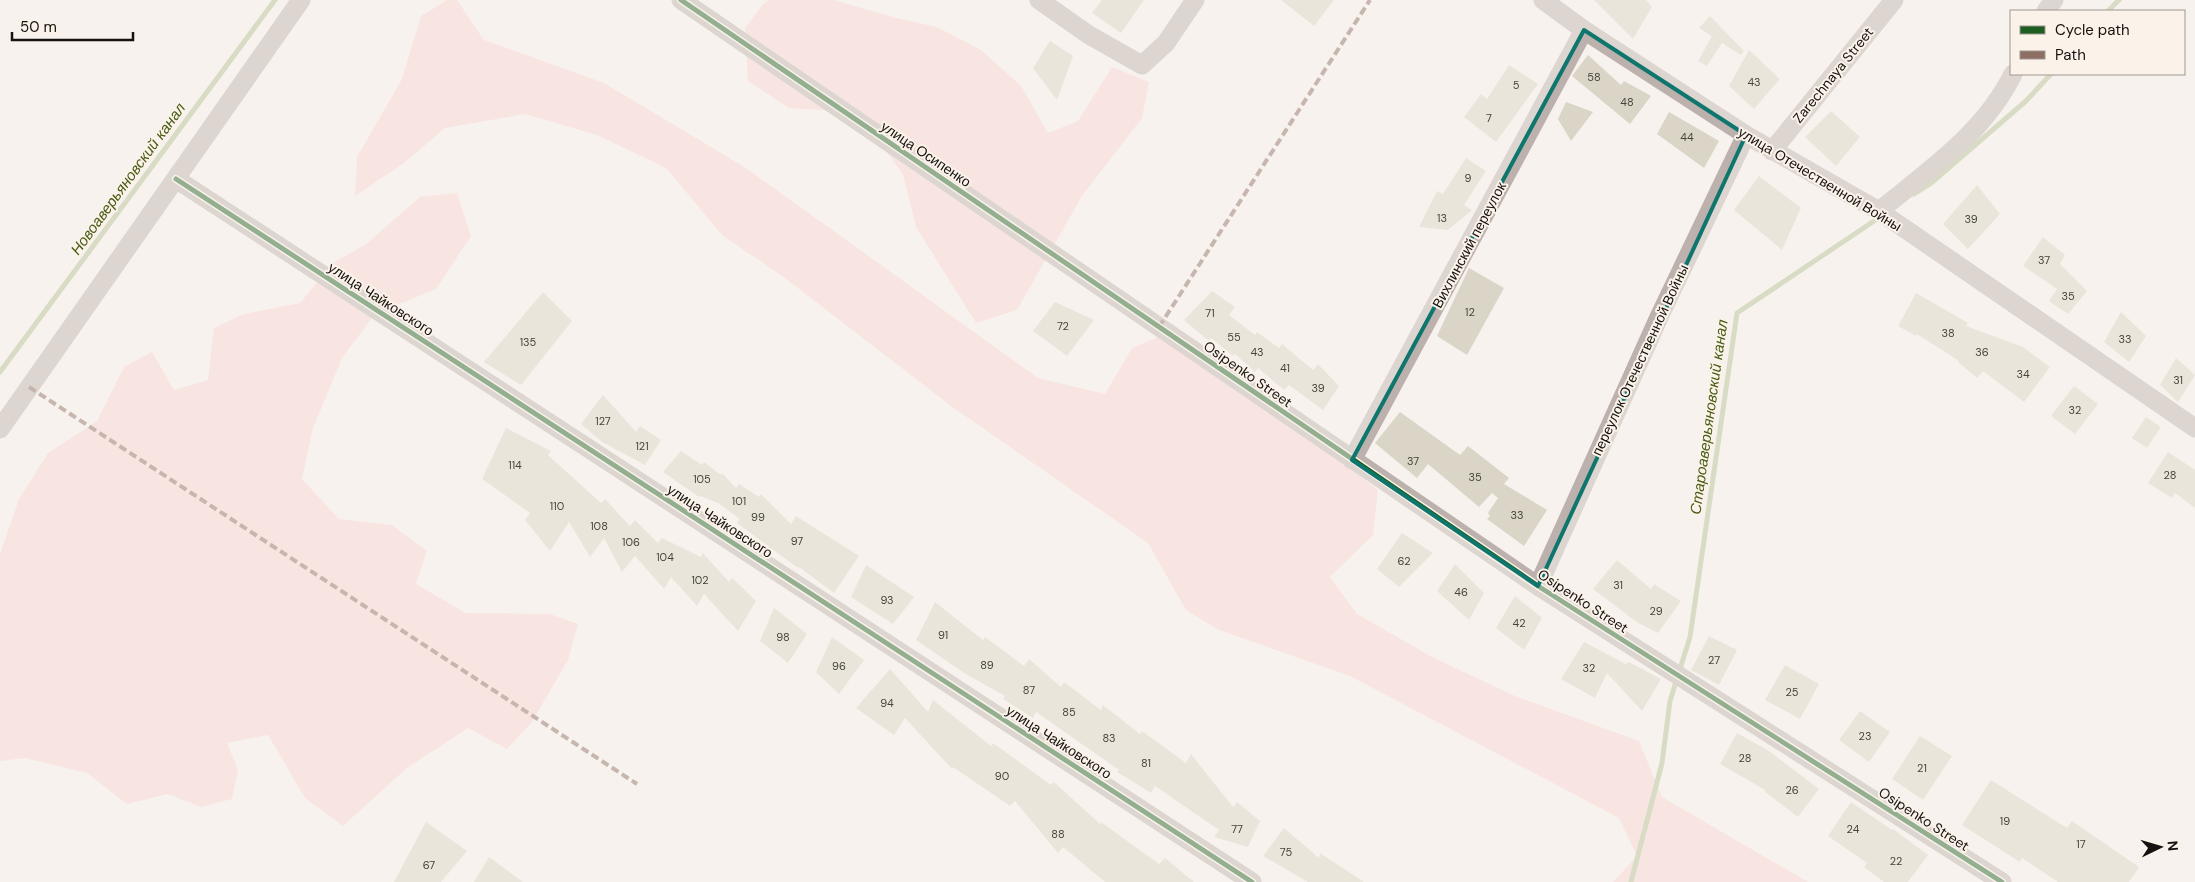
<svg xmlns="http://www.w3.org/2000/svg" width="2195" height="882" font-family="'DM Sans',sans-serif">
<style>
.green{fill:#f8d6d6}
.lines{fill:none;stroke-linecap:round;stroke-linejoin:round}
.stream{stroke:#b2c092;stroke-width:5}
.building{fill:#dad5c6}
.minor{stroke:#bcb1ad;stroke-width:19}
.quiet{stroke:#8d6e63;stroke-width:4;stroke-dasharray:8 4;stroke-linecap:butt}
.cycleway-casing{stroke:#fbf2e9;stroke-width:8}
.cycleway{stroke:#1b5e20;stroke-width:5}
.marked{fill:none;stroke:#0f766e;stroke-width:4;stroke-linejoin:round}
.labels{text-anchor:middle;stroke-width:4;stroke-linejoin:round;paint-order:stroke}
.number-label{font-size:11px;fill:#46433d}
.street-label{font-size:14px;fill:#15120f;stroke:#fbf2e9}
.water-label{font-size:15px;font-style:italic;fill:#485c16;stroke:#fbf2e9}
</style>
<rect width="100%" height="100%" fill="#f7f2ed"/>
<g class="green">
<polygon points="447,0 457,0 484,40 604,83 746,168 1038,378 1105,394 1132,348 1175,330 1378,490 1373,535 1330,577 1357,614 1432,657 1515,696 1639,741 1662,797 1808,882 1613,882 1637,856 1619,818 1350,676 1219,630 1186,610 1148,543 951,406 781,275 723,236 666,168 597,135 525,114 445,128 404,163 355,196 357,157 402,79 421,16"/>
<polygon points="769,0 834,0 896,18 937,27 981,50 1021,86 1048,133 1078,121 1112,67 1149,82 1142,118 1082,196 1017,310 976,323 916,227 903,175 873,132 836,111 789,108 748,81 745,28 763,4"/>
<polygon points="457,193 471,236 436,289 375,314 342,358 313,428 302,479 339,519 392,525 427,551 416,584 466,613 550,614 578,624 568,660 532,722 507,749 468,728 407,768 343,826 305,798 268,735 227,743 238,770 232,799 201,807 168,794 127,804 87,773 25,758 0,761 0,554 19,499 48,453 97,421 124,367 152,352 174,390 208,380 214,328 244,314 300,303 333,263 365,245 420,197"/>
</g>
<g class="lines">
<g class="stream">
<polyline points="2108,11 2119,0"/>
<polyline points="1914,194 1930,184 2026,101 2051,74"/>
<polyline points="0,372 275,0"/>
<polyline points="1631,882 1662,763 1670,701 1690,637 1737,313 1880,217"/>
</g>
</g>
<g class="building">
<polygon points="1102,0 1144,0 1121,33 1092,13"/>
<polygon points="1281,0 1334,0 1314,26"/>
<polygon points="1594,0 1646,0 1652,7 1633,39"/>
<polygon points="1710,16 1744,51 1741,55 1722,43 1707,66 1698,61 1712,36 1699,28"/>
<polygon points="1050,41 1073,56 1057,100 1033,68"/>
<polygon points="1749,50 1780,79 1754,109 1729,86"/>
<polygon points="1588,55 1621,85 1624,81 1651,96 1630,124 1572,76"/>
<polygon points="1509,65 1538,84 1496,142 1464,117 1481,94 1487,99"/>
<polygon points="1566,102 1593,112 1571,141 1558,119"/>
<polygon points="1831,111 1860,137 1836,166 1805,137"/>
<polygon points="1669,112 1719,141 1704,168 1657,134"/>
<polygon points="1466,158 1486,171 1464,205 1472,210 1448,230 1419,227 1437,191 1443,194"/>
<polygon points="1759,176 1801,208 1782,250 1734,210"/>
<polygon points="1977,185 2000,214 1968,249 1943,224"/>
<polygon points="2043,237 2065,255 2060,264 2087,291 2068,314 2049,301 2057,289 2023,266"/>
<polygon points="1469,268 1504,288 1467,355 1437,336"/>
<polygon points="1212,291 1235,307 1229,315 1255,335 1257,332 1279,348 1282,344 1313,370 1318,364 1339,386 1323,410 1289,385 1284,390 1258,368 1255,372 1235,354 1233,356 1211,338 1209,341 1184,320"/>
<polygon points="543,292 572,321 521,385 484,362"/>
<polygon points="1916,293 1968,323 1966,326 2023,347 2050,367 2024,402 1983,371 1977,378 1958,362 1959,361 1917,334 1916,336 1898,326"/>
<polygon points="1055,302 1094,320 1067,356 1033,331"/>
<polygon points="2121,312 2146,336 2129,362 2104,342"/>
<polygon points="2176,358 2195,375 2178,402 2160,385"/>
<polygon points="2074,386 2098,404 2075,434 2051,416"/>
<polygon points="603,395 636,432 640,426 661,440 645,465 602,442 581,424"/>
<polygon points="1400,412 1460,455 1468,446 1509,478 1504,484 1547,510 1524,546 1487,519 1490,516 1488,513 1498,498 1492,493 1479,507 1428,464 1417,478 1375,443"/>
<polygon points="2146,417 2161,427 2147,448 2132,438"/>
<polygon points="506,428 551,451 548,455 601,503 605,499 630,526 635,520 658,543 662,538 701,557 703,553 729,582 732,578 756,601 738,631 704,594 697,606 671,577 664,589 635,556 622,572 604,538 590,557 569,522 550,551 525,520 530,513 482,479"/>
<polygon points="681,451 702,465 704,462 721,475 722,473 736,488 739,484 759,497 761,494 791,524 796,516 859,556 834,593 799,567 798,568 737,523 740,519 718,503 700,496 699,497 663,472"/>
<polygon points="2168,452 2195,470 2195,508 2175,493 2172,498 2148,483"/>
<polygon points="1402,533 1433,553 1399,587 1377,569"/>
<polygon points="1617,560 1651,589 1654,584 1681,601 1658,633 1638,623 1593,589"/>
<polygon points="1455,564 1484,593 1469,620 1437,591"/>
<polygon points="866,565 914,597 893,624 851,597"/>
<polygon points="1515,596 1542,618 1524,650 1496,628"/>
<polygon points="935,602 983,640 985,637 1024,666 1029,659 1061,687 1064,682 1101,710 1103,705 1140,734 1142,731 1186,763 1191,754 1233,807 1237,802 1260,821 1248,847 1214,837 1219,830 1155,786 1151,793 1117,772 1119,770 1036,712 1033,718 1003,699 1005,696 964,673 916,640"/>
<polygon points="774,608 807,634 788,663 760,641"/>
<polygon points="1709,636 1737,650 1719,685 1691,670"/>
<polygon points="832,637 864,660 839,694 816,672"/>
<polygon points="1584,642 1626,664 1629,662 1661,679 1642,711 1607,673 1595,698 1561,679"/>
<polygon points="1785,665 1819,684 1800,719 1765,700"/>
<polygon points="890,669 928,712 933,700 991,746 993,743 1051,785 1054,782 1100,824 1101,822 1159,864 1165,858 1194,882 1105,882 1063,847 1058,853 1015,801 1010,806 953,767 952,769 905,718 894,735 856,708"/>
<polygon points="1860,711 1890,732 1869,762 1839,740"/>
<polygon points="1737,733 1769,751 1819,789 1798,817 1764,791 1765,790 1720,764"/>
<polygon points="1920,736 1952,756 1923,800 1892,779"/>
<polygon points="1991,780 2067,828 2072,821 2139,867 2129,882 2058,882 2022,858 2020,862 1962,825"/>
<polygon points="1851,802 1892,830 1893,829 1928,855 1908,882 1884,882 1864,867 1867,863 1828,836"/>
<polygon points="426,822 467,851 441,882 394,882"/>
<polygon points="1284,828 1319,858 1320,853 1364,882 1308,882 1263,856"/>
<polygon points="489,857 523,882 474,882"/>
</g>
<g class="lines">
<g class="minor">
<polyline points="681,0 1538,586 2002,882"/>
<polyline points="1039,0 1089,35 1142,65 1166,43 1195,0"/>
<polyline points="1543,0 1584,30 1746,135 1879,211 2195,428"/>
<polyline points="2046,11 2054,0"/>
<polyline points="1772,151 1894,0"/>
<polyline points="176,179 1252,882"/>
<path d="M 1879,211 C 1929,170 1984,133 2013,74"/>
<polyline points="0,429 301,0"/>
<polyline points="1352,460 1584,30"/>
<polyline points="1538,586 1660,315 1746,135"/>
</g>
<g class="quiet">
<polyline points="1159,327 1370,0"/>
<polyline points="29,387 637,784"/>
</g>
<defs>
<g id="cycleway">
<polyline points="681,0 1538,586 2002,882"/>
<polyline points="176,179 1252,882"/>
</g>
</defs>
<use href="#cycleway" class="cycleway-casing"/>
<use href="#cycleway" class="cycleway"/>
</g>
<path d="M0 0H2195V882H0ZM 1584,30 L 1746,135 L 1538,586 L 1352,460 Z" fill="#f7f2ed" fill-opacity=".55" fill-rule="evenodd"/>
<path class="marked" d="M 1584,30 L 1746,135 L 1538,586 L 1352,460 Z"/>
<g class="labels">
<g class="number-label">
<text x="1594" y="81">58</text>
<text x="1754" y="86">43</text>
<text x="1516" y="89">5</text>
<text x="1627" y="106">48</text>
<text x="1489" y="122">7</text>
<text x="1687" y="141">44</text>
<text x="1468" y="182">9</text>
<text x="1442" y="222">13</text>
<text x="1971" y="223">39</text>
<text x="2044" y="264">37</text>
<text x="2068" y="300">35</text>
<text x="1470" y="316">12</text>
<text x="1210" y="317">71</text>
<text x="1063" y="330">72</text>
<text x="1948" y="337">38</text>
<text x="1234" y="341">55</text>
<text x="2125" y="343">33</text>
<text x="528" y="346">135</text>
<text x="1257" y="356">43</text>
<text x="1982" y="356">36</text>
<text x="1285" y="372">41</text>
<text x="2023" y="378">34</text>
<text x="2178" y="384">31</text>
<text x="1318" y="392">39</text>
<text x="2075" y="414">32</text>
<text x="603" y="425">127</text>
<text x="642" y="450">121</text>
<text x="1413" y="465">37</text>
<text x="515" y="469">114</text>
<text x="2170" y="479">28</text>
<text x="1475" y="481">35</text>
<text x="702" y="483">105</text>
<text x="739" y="505">101</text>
<text x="557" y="510">110</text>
<text x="1517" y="519">33</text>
<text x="758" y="521">99</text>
<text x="599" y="530">108</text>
<text x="797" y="545">97</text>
<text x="631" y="546">106</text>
<text x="665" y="561">104</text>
<text x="1404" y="565">62</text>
<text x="700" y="584">102</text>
<text x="1618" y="589">31</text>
<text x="1461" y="596">46</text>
<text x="887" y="604">93</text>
<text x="1656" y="615">29</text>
<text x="1519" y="627">42</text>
<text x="943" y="639">91</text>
<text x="783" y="641">98</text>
<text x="1714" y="664">27</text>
<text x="987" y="669">89</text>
<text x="839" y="670">96</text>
<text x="1589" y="672">32</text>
<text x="1029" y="694">87</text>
<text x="1792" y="696">25</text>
<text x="887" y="707">94</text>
<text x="1069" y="716">85</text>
<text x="1865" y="740">23</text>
<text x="1109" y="742">83</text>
<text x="1745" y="762">28</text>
<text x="1146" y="767">81</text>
<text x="1922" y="772">21</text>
<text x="1002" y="780">90</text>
<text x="1792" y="794">26</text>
<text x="2005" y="825">19</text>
<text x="1237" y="833">77</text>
<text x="1853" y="833">24</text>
<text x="1058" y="838">88</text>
<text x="2081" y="848">17</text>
<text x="1286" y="856">75</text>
<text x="1896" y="865">22</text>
<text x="429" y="869">67</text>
</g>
<g class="street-label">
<text transform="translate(1833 75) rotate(-51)" y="5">Zarechnaya Street</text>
<text transform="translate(926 154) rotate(34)" y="5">улица Осипенко</text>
<text transform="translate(1820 179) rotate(31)" y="5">улица Отечественной Войны</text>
<text transform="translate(1469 245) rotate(-62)" y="5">Вихлинский переулок</text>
<text transform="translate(381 299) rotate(33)" y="5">улица Чайковского</text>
<text transform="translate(1640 360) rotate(-65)" y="5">переулок Отечественной Войны</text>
<text transform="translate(1248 374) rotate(35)" y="5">Osipenko Street</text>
<text transform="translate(720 521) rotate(33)" y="5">улица Чайковского</text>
<text transform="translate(1583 601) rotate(33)" y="5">Osipenko Street</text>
<text transform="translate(1059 742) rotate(33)" y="5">улица Чайковского</text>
<text transform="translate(1924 819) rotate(33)" y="5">Osipenko Street</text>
</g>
<g class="water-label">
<text transform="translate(128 179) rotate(-54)" y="5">Новоаверьяновский канал</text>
<text transform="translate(1709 417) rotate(-82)" y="5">Староаверьяновский канал</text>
</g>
</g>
<rect x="2010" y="10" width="175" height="65" fill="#fbf2e9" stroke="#9f9892"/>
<rect x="2020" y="26" width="25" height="8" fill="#1b5e20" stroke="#9f9892"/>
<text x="2055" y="35" font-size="15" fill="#15120f">Cycle path</text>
<rect x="2020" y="51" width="25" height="8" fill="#8d6e63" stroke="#9f9892"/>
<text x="2055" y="60" font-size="15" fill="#15120f">Path</text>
<g transform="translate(2160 847) rotate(85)" stroke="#fbf2e9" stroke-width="4" paint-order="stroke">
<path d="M0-4L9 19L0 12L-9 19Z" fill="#15120f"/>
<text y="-8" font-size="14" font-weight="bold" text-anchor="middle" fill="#15120f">N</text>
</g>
<path d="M12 32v8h121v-8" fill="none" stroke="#15120f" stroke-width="2.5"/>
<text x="20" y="32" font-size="15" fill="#15120f" stroke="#fbf2e9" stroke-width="4" paint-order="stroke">50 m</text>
</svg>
